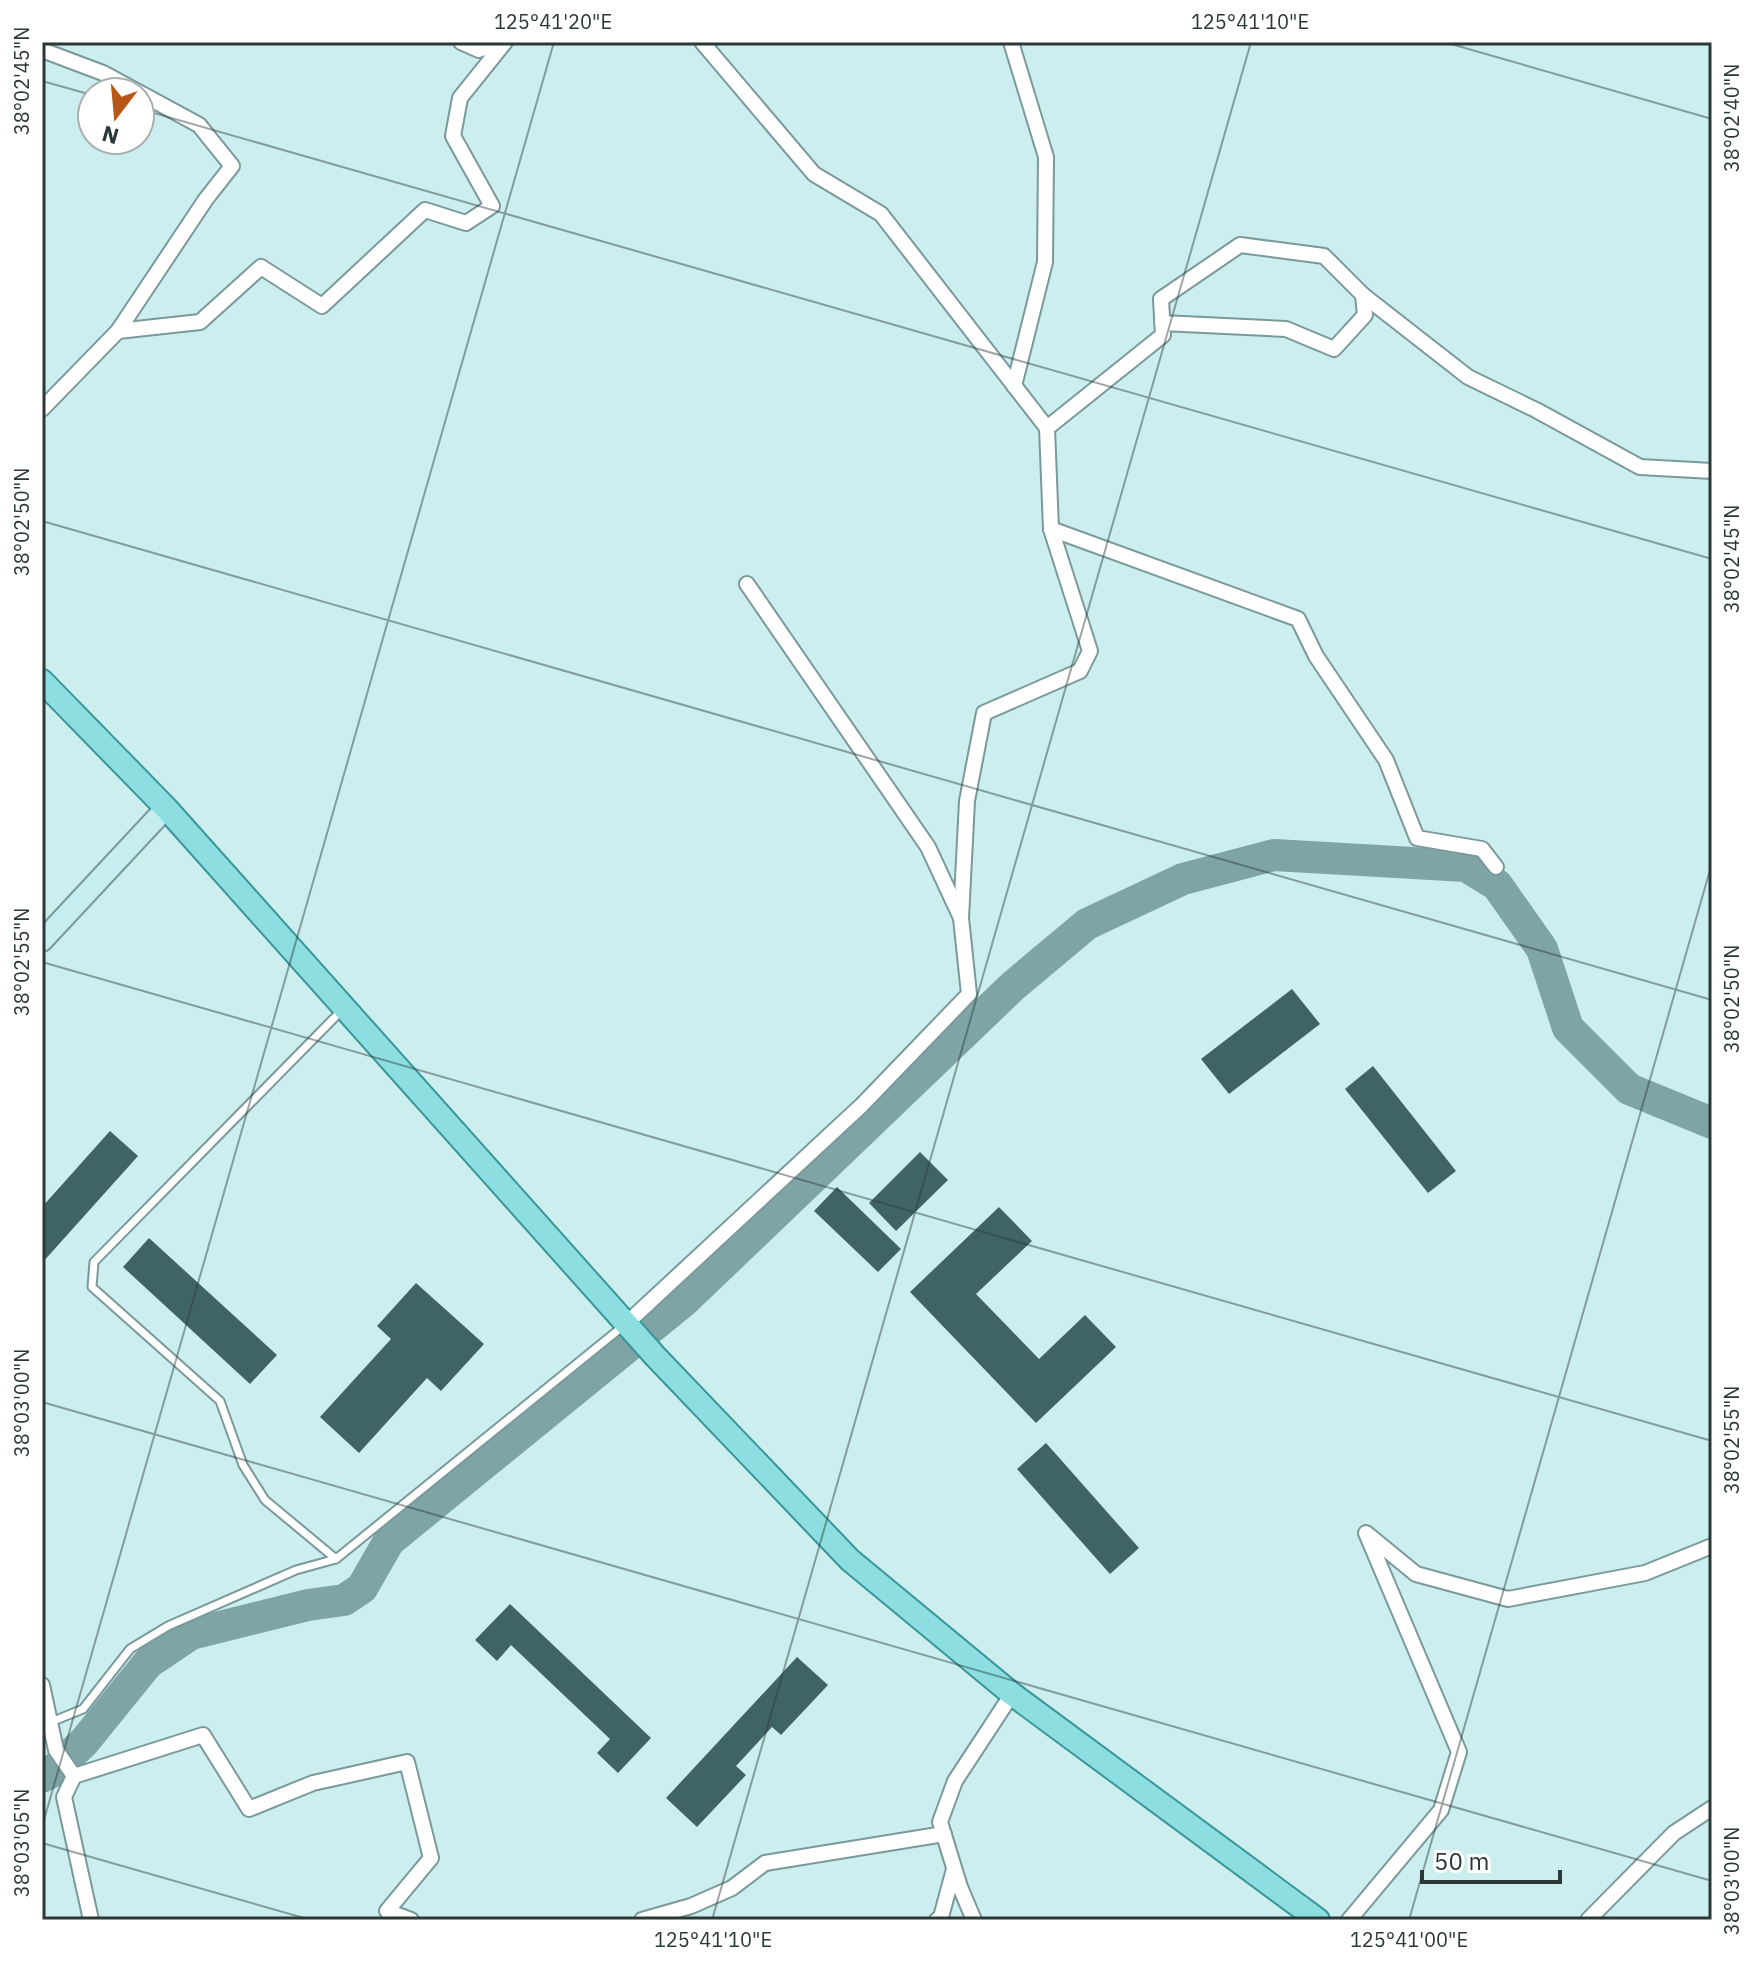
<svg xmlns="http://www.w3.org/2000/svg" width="1754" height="1962" font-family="'IBM Plex Sans',sans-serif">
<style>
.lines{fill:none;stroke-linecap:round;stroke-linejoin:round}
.river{stroke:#7ea4a5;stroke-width:32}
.building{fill:#406465}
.lane-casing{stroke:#7a999a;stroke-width:11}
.street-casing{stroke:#7a999a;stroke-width:18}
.secondary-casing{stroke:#7a999a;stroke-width:24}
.primary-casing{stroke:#399698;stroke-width:26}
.lane{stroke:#fff;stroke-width:7}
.street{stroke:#fff;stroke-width:14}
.secondary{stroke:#c6eef0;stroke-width:20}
.primary{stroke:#8cdee0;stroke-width:22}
.ticks{fill:none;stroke:#2b3838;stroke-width:2;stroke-opacity:0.45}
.neatline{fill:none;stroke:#2b3838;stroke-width:3}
.ticks-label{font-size:20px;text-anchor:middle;fill:#2b3838}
</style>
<rect width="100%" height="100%" fill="#cdeeef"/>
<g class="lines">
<polyline class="river" points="42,1777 52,1772 84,1742 148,1663 191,1634 308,1605 344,1600 362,1588 389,1541 685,1300 1013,986 1087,924 1183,879 1274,855 1466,866 1497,885 1542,949 1568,1028 1629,1089 1712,1123"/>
</g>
<g class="building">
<polygon points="1292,989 1320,1024 1229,1094 1201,1059"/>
<polygon points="1373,1066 1456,1171 1428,1193 1345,1089"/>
<polygon points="110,1131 138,1156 42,1263 42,1207"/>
<polygon points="920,1152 948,1180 896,1231 869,1203"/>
<polygon points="837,1187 901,1249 878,1272 814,1211"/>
<polygon points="999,1207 1032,1241 976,1294 1039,1359 1085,1315 1116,1347 1036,1423 910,1292"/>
<polygon points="149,1238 277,1355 250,1384 123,1267"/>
<polygon points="416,1283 484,1344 441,1391 427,1378 359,1453 320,1417 391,1339 377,1326"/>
<polygon points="1046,1443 1139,1548 1110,1574 1017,1469"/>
<polygon points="510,1604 651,1738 618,1773 597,1753 610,1739 511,1645 497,1661 475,1640"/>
<polygon points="797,1657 828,1685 781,1735 772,1727 736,1766 746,1775 697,1827 666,1798"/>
</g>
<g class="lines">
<defs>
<g id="lane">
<polyline points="336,1559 265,1500 243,1465 220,1401 92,1287 94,1262 341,1011"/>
<polyline points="51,1722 83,1709 130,1649 168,1626 296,1570 336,1559 622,1327"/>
</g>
<g id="street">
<polyline points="461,42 479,50 500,42"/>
<polyline points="702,42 814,174 881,214 1047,428 1051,529 1090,651 1080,671 984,713 967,801 961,918"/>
<polyline points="1011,42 1046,157 1045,262 1014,386"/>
<polyline points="42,50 103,73 138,92"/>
<polyline points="1363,295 1468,377 1536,410 1640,467 1712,471"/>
<polyline points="118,331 206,199 232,166 199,125 140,93"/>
<polyline points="42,409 118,331 200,322 261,267 322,306 425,210 466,223 492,206 453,136 460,98 505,42"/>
<polyline points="1047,428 1163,335 1161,299 1240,245 1324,256 1363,295 1365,315 1334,349 1286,329 1162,323"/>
<polyline points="1051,529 1298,619 1316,656 1386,760 1417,838 1482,849 1496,867"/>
<polyline points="627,1323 862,1105 969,994 961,918 928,847 747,584"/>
<polyline points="42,1685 56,1750 74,1776"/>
<polyline points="91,1920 64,1797 74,1776 203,1735 249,1809 313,1783 407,1762 431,1858 387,1911 411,1920"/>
<polyline points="642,1920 691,1906 732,1888 765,1863 944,1834"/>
<polyline points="937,1920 941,1917 954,1869"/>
<polyline points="974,1920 960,1887 940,1822 955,1781 1012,1694"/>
<polyline points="1349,1920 1441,1810 1459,1752 1366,1533 1416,1574 1508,1599 1645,1573 1712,1546"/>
<polyline points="1588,1920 1674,1833 1712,1808"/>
</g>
<polyline id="secondary" points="42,941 166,808"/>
<polyline id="primary" points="42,681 166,808 655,1356 850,1560 1012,1694 1318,1920"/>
</defs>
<use href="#lane" class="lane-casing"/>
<use href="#street" class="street-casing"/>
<use href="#secondary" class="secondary-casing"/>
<use href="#primary" class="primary-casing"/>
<use href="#lane" class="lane"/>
<use href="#street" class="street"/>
<use href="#secondary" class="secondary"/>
<use href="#primary" class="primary"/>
</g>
<path class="ticks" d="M 1444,42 L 1712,119M 42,81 L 92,95M 140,109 L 1712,559M 42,521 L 1712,1000M 42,962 L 1712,1441M 42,1402 L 1712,1881M 42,1827 L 554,42M 42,1843 L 311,1920M 712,1920 L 1251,42M 1409,1920 L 1712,863"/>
<rect width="1754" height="1962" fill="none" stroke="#ffffff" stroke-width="88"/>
<g transform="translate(116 116) rotate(196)"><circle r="38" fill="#ffffff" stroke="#aaafaf" stroke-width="2"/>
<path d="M0-6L14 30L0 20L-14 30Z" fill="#b75616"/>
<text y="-12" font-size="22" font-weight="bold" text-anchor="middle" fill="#2b3838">N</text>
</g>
<path d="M1422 1870v12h138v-12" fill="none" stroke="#2b3838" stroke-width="4"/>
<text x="1434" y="1870" font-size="24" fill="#2b3838" stroke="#ffffff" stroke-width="6" paint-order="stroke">50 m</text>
<rect x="44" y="44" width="1666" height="1874" class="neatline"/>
<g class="ticks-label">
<text x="553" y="29">125°41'20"E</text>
<text x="1250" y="29">125°41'10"E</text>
<text transform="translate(22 81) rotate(-90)" y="7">38°02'45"N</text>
<text transform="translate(1732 118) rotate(-90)" y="7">38°02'40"N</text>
<text transform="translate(22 522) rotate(-90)" y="7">38°02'50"N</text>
<text transform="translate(1732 559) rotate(-90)" y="7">38°02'45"N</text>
<text transform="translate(22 962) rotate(-90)" y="7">38°02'55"N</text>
<text transform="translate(1732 999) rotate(-90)" y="7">38°02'50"N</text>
<text transform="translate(22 1403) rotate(-90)" y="7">38°03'00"N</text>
<text transform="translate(1732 1440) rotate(-90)" y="7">38°02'55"N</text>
<text transform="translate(22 1843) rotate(-90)" y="7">38°03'05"N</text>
<text transform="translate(1732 1881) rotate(-90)" y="7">38°03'00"N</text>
<text x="713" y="1947">125°41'10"E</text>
<text x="1409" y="1947">125°41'00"E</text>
</g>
</svg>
